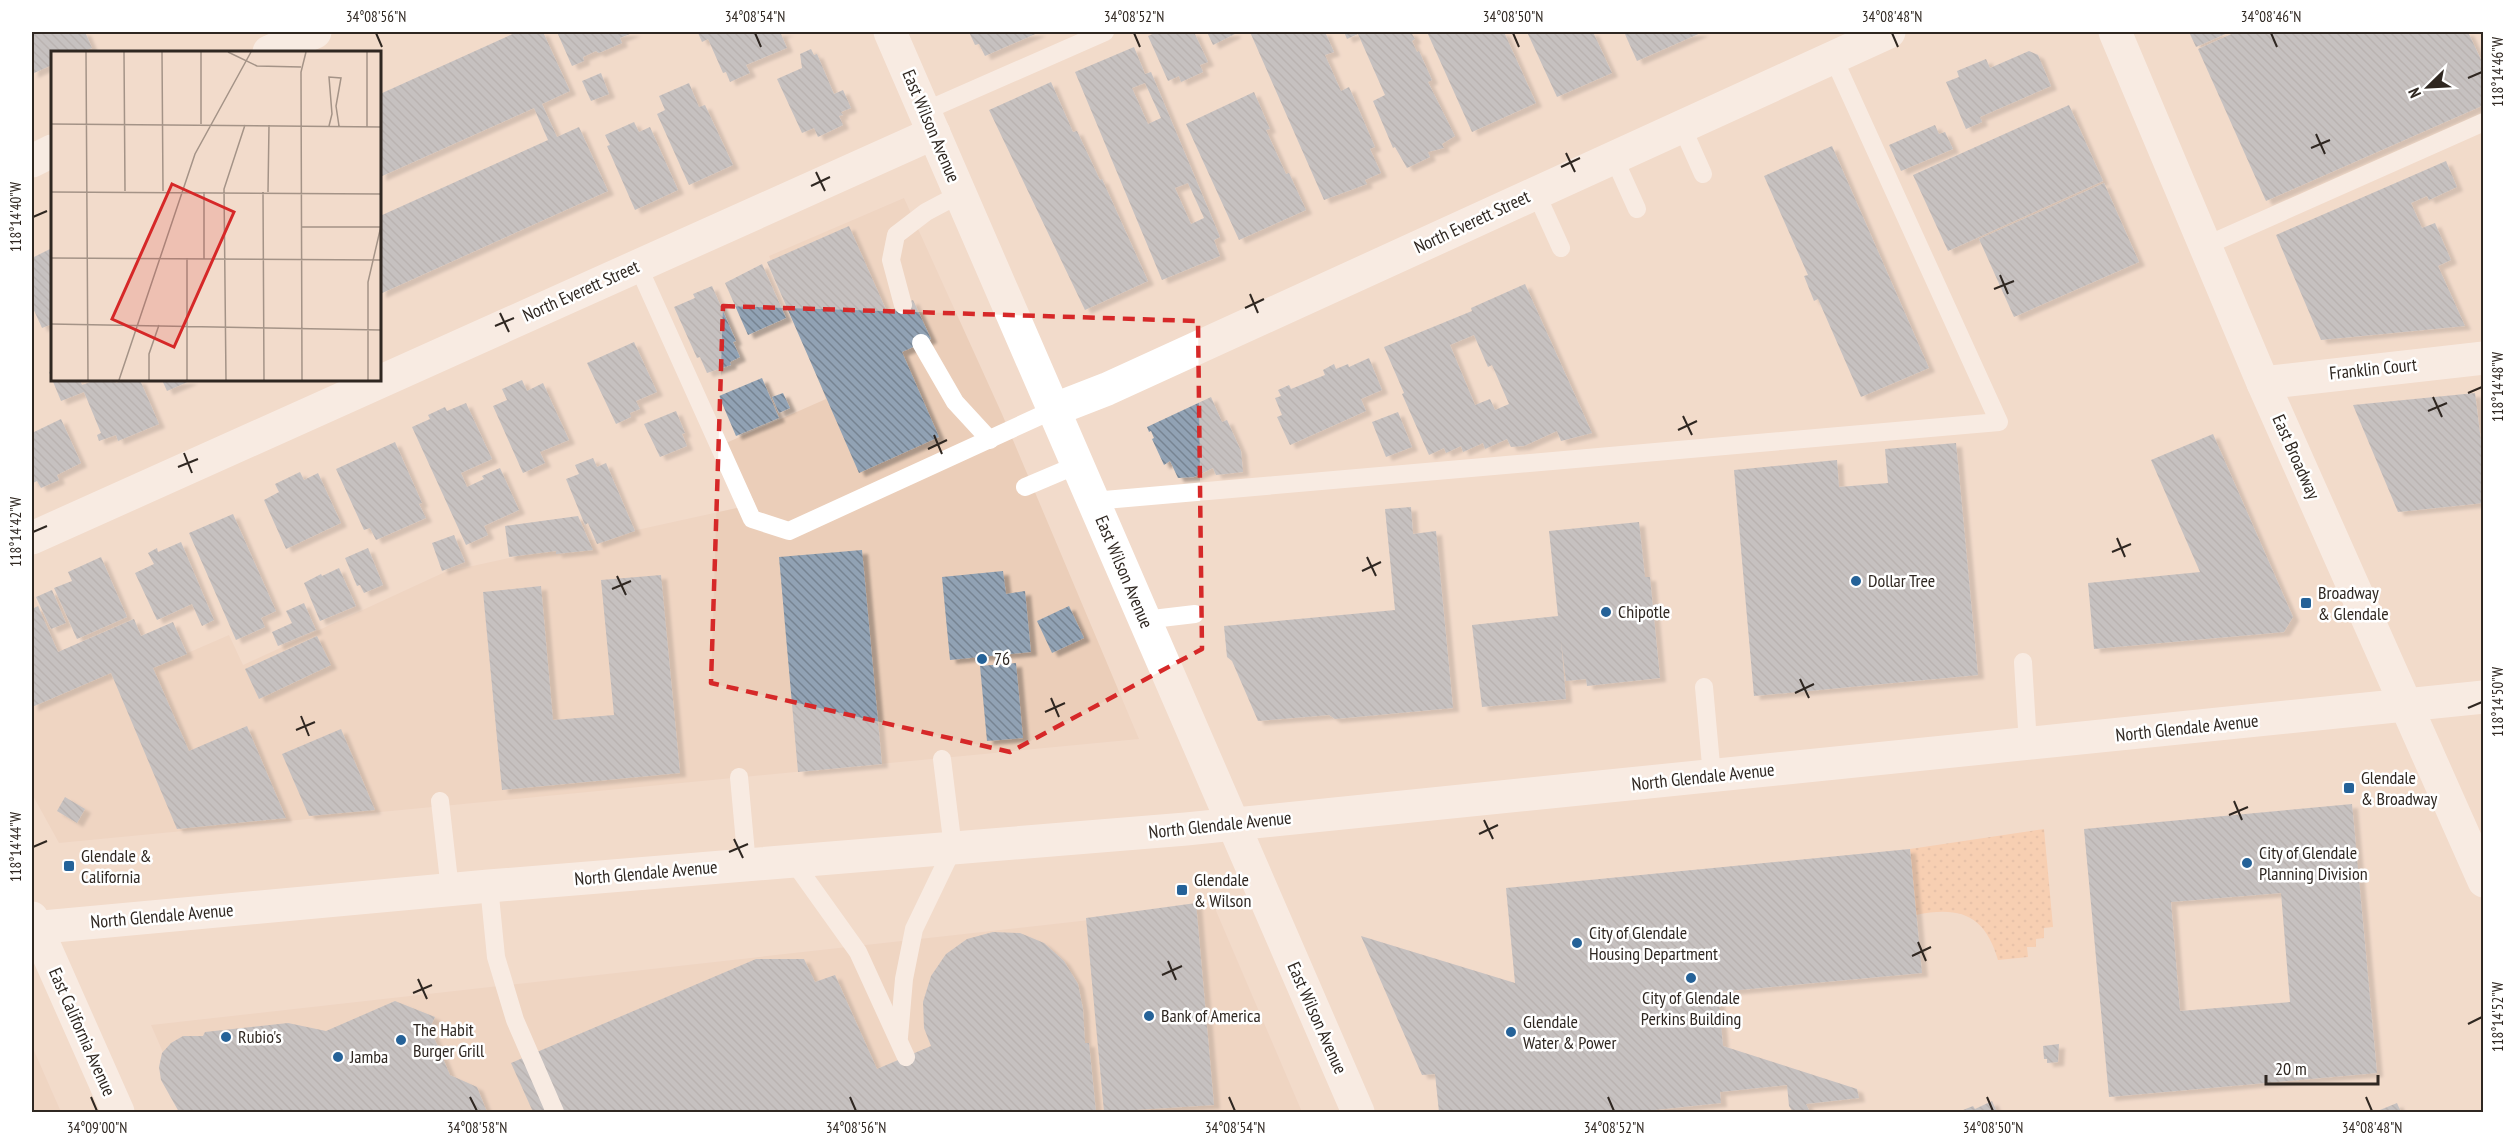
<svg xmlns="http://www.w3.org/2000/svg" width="2515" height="1144" font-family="'PT Sans Narrow',sans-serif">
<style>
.built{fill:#ebceb9}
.grass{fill:url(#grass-dots)}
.building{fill:url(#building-back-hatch);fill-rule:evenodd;filter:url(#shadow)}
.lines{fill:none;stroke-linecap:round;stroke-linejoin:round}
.lane{stroke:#fff;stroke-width:18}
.street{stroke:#fff;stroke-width:33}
.secondary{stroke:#fff;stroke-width:33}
.marked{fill:none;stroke:#d62828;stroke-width:4.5;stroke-dasharray:12 8;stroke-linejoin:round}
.ticks{fill:none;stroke:#2f2721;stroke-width:2}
.poi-dot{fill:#256298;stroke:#fff;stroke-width:2}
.labels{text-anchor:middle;stroke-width:5;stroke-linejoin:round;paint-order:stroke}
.street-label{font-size:18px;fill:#2f2721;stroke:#fff}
.poi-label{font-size:18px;fill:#2f2721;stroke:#fff;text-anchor:start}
.inset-road{fill:none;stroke:#a49387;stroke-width:1.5}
.view{fill:#d62828;fill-opacity:0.15;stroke:#d62828;stroke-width:3}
.inset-edge{fill:none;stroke:#2f2721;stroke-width:3}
.neatline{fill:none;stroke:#2f2721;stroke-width:2}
.ticks-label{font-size:15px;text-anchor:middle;fill:#2f2721}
</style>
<defs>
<pattern id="grass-dots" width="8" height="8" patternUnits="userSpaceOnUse" patternTransform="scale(1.5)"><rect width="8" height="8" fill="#fdc095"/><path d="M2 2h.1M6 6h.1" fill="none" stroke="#d9a580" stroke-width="1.8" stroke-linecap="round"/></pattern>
<pattern id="building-back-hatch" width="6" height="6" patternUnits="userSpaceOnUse" patternTransform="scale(1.5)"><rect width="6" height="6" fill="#91a2b4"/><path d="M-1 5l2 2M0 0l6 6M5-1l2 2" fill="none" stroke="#778492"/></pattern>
<filter id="shadow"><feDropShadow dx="6" dy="4" stdDeviation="1.5" flood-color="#0004"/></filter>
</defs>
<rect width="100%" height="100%" fill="#f2dbcb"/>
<g class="built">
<polygon points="904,198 1002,414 1139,739 59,843 32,794 32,591 58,652 134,619 153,668 229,635 243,665 445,572 755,504 726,443 826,399 769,256"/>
<polygon points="1214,906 1302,1112 189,1112 151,1025"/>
<polygon points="32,1046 61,1112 32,1112"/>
</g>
<path class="grass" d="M 2044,829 L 2053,927 L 2044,928 L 2044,938 L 2036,939 L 2036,947 L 2027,947 L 2028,957 L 1998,960 C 1985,915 1960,906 1916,915 L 1910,849 Z"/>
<g class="building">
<polygon points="32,32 85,32 92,48 81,52 52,52 52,65 32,74"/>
<polygon points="517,32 543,32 570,91 542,104 557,137 579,127 608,191 380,294 380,216 548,140 534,108 380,177 380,94"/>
<polygon points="557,32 635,32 620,38 622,43 599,53 596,51 583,57 584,61 572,66"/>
<polygon points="701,32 788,32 781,34 787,48 746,65 750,73 730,82 726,72 723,73 708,39 702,42 698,33"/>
<polygon points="969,32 1040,32 985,56 979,44 975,45"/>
<polygon points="1157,32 1194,32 1208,62 1200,65 1203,72 1181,82 1179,76 1168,81 1148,36"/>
<polygon points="1207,32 1234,32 1235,34 1213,45"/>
<polygon points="1250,32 1325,32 1334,52 1325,55 1341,91 1349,87 1375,147 1370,149 1381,173 1365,180 1367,184 1324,200"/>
<polygon points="1344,32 1411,32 1415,39 1412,41 1417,52 1419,51 1432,80 1428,82 1455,136 1442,144 1444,148 1428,152 1430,157 1407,168 1395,147 1393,148 1373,101 1385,95 1358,34 1347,39"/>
<polygon points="1427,32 1504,32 1536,103 1472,132"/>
<polygon points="1527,32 1593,32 1612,73 1557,97"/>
<polygon points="1624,32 1703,32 1637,61"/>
<polygon points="2189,32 2230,32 2196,47"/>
<polygon points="2236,32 2468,32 2484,66 2484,105 2266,201 2198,49"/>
<path d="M 1134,47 L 1145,74 L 1151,72 L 1220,237 L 1214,240 L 1220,256 L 1162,280 L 1075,72 ZM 1145,83 L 1161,118 L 1148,124 L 1132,88 ZM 1188,183 L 1204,218 L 1191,224 L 1175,188 Z"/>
<polygon points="811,49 814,55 817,54 834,94 843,90 851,108 841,112 843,115 839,116 843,125 818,137 814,128 802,133 777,79 802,68 800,54"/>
<polygon points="2029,51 2038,55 2051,86 1980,117 1982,122 1966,129 1946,82 1959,77 1957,71 1986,59 1990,68"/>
<polygon points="601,73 609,94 591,101 582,81"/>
<polygon points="1051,82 1073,132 1077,131 1100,180 1102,179 1148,281 1085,310 989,110"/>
<polygon points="689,83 699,107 705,105 733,165 689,185 657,114 665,110 659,96"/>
<polygon points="1254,92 1270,129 1266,130 1286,174 1289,173 1306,210 1239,240 1186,124"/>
<polygon points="2069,105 2103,181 1948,251 1913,175"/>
<polygon points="634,122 639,132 650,127 678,190 635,210 607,146 610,145 605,135"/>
<polygon points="1935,125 1939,134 1945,132 1953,149 1901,171 1889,145"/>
<polygon points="1832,146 1929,368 1861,397 1818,299 1814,301 1804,276 1808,275 1764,176"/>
<polygon points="2446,161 2457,187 2429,200 2427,196 2411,203 2422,228 2435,223 2451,260 2438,266 2465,326 2321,340 2276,235"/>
<polygon points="2104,183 2139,262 2014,317 1979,239"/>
<polygon points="849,226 887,312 913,300 931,339 902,352 939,437 859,473 767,262"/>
<polygon points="52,248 52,324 42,328 32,306 32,258"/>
<polygon points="762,264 786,318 748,335 725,283"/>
<path d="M 1525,284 L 1592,433 L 1561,441 L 1557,431 L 1524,446 L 1511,447 L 1507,439 L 1485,449 L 1483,443 L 1463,452 L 1461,446 L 1446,453 L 1444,448 L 1429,455 L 1402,394 L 1404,393 L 1384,347 L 1472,311 L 1471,308 ZM 1474,335 L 1488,367 L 1492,365 L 1509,404 L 1495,410 L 1490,399 L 1475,405 L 1450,345 Z"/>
<polygon points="712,286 736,341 733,342 740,357 730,362 731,365 707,373 700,357 697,358 674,307 695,298 693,294"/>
<polygon points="634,342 657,392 636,401 640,409 630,413 631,417 616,424 587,363"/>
<polygon points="1369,358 1382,390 1361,399 1366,411 1290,445 1277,417 1282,415 1275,398 1281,396 1278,390 1289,385 1291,389 1325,375 1323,370 1334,364 1336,369 1348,364 1349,367"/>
<polygon points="52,371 52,380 80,380 82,385 96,380 114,380 116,383 125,380 140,380 159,424 118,441 116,435 99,441 97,435 101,433 84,392 61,401 49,372"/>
<polygon points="762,378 779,418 736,436 719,396"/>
<polygon points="162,380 192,380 167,391"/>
<polygon points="522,380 527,391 543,383 569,440 540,452 545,463 523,473 493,406 507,400 502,389"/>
<polygon points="783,393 790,408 779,413 772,397"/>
<polygon points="2475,393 2484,465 2484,503 2398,512 2353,405"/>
<polygon points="1211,397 1222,422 1227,420 1241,451 1243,472 1216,475 1213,468 1194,477 1178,478 1170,461 1164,465 1152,439 1154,438 1151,431 1149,432 1147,427"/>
<polygon points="466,403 492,459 461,473 467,487 484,479 482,476 500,468 519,510 484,526 488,535 466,545 412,427 430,419 428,415 445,407 447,411"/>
<polygon points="676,411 685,433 682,434 687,446 660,457 644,424"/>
<polygon points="1398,412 1412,447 1386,457 1372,422"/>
<polygon points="61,419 81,463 57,475 59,480 41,488 37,481 33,483 32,479 32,433"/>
<polygon points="2213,434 2293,617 2284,632 2094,649 2088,583 2200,572 2151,460"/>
<polygon points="395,442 422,503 419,504 426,518 376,540 370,528 364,530 336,469"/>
<polygon points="1956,443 1978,675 1754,696 1734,470 1837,460 1839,487 1888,483 1885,449"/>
<polygon points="593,458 597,467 606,463 635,531 597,544 588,523 585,525 566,479 579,474 575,465"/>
<polygon points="300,472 304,480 318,473 341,523 286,549 264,500 279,492 275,484"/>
<polygon points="1411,507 1413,534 1436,531 1453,708 1335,719 1329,715 1258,721 1232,661 1227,657 1224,626 1395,610 1385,509"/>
<polygon points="233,514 276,611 261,618 265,627 236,640 189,533"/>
<polygon points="578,516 593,550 556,554 556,551 509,557 505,526"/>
<polygon points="1639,522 1645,577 1650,577 1660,678 1587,686 1586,679 1566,681 1561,641 1566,699 1482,707 1472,625 1558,616 1549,531"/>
<polygon points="454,535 465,562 442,571 432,543"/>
<polygon points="181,542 214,620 202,626 192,604 157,620 135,573 154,564 148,553 157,548 158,552"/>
<polygon points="368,548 383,585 364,593 360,585 357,586 345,558"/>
<polygon points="862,550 882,764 798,772 779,557"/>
<polygon points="101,557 127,617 77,639 54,588 72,581 68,572"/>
<polygon points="339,568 356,606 320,621 304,583 321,574 322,576"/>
<polygon points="1003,571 1006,594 1025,591 1031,652 950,660 942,577"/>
<polygon points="661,575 680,773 502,790 483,592 541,586 553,720 614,715 601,580"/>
<polygon points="52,590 66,623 51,629 36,597"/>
<polygon points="304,603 316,630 278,646 272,632 292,623 286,611"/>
<polygon points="38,606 58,652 134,619 141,636 173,622 187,654 153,668 189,751 247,726 286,818 177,829 111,673 32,707 32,609"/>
<polygon points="1069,606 1084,638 1052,653 1037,621"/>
<polygon points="317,636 331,665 259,699 245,669"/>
<polygon points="1016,663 1023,738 987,741 980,666"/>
<polygon points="341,729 375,810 309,816 282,754"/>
<polygon points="65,797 85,809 77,823 57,811"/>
<path d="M 2352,804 L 2377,1073 L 2109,1097 L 2084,829 ZM 2281,893 L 2290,1002 L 2180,1011 L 2171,902 Z"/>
<polygon points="1910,849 1922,973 1718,992 1723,1046 1857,1089 1859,1098 1806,1104 1810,1112 1793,1112 1789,1106 1787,1085 1720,1092 1721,1103 1636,1112 1439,1112 1435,1074 1422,1075 1361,936 1515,983 1506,888"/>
<polygon points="1196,903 1214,1105 1104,1112 1086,918"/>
<polygon points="993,932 1020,933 1044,943 1064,961 1078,984 1083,1009 1085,1043 1089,1043 1096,1112 533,1112 511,1063 756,959 804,959 815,982 835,975 877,1069 931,1046 924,1028 923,1002 931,976 946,954 967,939"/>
<polygon points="395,1001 435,1017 430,1028 450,1075 477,1087 487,1112 179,1112 161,1080 159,1067 162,1053 171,1043 183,1036 203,1036 205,1032 288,1023 326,1031"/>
<polygon points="2059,1044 2058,1062 2047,1063 2047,1059 2044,1059 2043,1046"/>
<polygon points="1992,1101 1997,1112 1958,1112 1973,1106 1975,1109"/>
<polygon points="2397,1103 2401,1112 2375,1112"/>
</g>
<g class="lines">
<g class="lane">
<polyline points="925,111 1105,32"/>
<polyline points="1682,127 1703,174"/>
<polyline points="1614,158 1637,209"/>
<polyline points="1536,193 1561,248"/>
<polyline points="2205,246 2484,122"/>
<polyline points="638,266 752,519 789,531 1053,410"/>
<polyline points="903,305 891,260 896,235 926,212 960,194"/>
<polyline points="921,343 955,402 990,440"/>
<polyline points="1025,487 1077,465"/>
<polyline points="1093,501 1999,422 1833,57"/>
<polyline points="1144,620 1195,614"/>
<polyline points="2023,662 2028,745"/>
<polyline points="1704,687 1712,776"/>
<polyline points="739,777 747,865"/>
<polyline points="440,801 450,890"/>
<polyline points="793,861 858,952 906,1057"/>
<polyline points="489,886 496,957 515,1020 555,1112"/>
<polyline points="899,1037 904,979 914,929 953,848 942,759"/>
</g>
<g class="street">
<polyline points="269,52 315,32"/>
<polyline points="32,161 52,151"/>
<polyline points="2263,383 2484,358"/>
<polyline points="1053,410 1107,389 1889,32"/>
<polyline points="32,538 934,133"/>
<polyline points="32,918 118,1112"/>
</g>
<g class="secondary">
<polyline points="890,32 1358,1112"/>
<polyline points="2115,32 2263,383 2484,881"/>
<polyline points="32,928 489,886 1186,829 2484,697"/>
</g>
</g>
<path d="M0 0H2515V1144H0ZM 723,306 L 1198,321 L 1202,649 L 1010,752 L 711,683 Z" fill="#f2dbcb" fill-opacity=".55" fill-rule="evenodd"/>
<path class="marked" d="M 723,306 L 1198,321 L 1202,649 L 1010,752 L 711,683 Z"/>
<path class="ticks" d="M 376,33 L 382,47M 755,33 L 761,47M 1134,33 L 1140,47M 1513,33 L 1519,47M 1892,33 L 1898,47M 2271,33 L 2277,47M 2468,78 L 2482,72M 2316,134 L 2325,154M 2311,148 L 2330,140M 1566,153 L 1575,172M 1561,167 L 1580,158M 816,172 L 825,191M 811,186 L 830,177M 33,217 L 47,211M 2000,275 L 2008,294M 1994,289 L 2014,281M 1250,294 L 1258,313M 1245,308 L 1264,299M 500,313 L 509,332M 495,326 L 514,318M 2468,393 L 2482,387M 2433,397 L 2442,417M 2428,411 L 2447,403M 1683,416 L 1692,435M 1678,430 L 1697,421M 934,435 L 942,454M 928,449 L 947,440M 184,453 L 192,473M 178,467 L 198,459M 33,532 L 47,526M 2117,538 L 2125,557M 2112,552 L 2131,544M 1367,557 L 1376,576M 1362,571 L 1381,562M 617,576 L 626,595M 612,589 L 631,581M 1800,679 L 1809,698M 1795,693 L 1814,684M 1051,698 L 1059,717M 2468,708 L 2482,702M 1045,712 L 1065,703M 301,716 L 309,736M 296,730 L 315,722M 2234,801 L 2242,820M 2229,815 L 2248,807M 1484,820 L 1493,839M 1479,834 L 1498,825M 734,839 L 743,858M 33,847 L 47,841M 729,852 L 748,844M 1918,942 L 1926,961M 1912,956 L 1931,947M 1168,961 L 1176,980M 1162,975 L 1182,966M 418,979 L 427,999M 413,993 L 432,985M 2468,1024 L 2482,1017M 91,1097 L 97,1111M 470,1097 L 477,1111M 850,1097 L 856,1111M 1229,1097 L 1235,1111M 1608,1097 L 1614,1111M 1987,1097 L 1993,1111M 2366,1097 L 2372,1111"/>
<g class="poi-dot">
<circle cx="1856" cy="581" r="6"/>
<rect x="2300" y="597" width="12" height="12" rx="3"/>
<circle cx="1606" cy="612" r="6"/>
<circle cx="982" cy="659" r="6"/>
<rect x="2343" y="782" width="12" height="12" rx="3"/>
<circle cx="2247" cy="863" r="6"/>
<rect x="63" y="860" width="12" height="12" rx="3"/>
<rect x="1176" y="884" width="12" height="12" rx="3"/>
<circle cx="1577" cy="943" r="6"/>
<circle cx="1691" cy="978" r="6"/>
<circle cx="1149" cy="1016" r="6"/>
<circle cx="1511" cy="1032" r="6"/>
<circle cx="226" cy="1037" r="6"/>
<circle cx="401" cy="1040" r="6"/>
<circle cx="338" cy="1057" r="6"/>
</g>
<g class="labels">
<g class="street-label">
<text transform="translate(931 126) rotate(67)" y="6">East Wilson Avenue</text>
<text transform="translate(1472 222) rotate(-25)" y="6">North Everett Street</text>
<text transform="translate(581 291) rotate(-24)" y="6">North Everett Street</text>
<text transform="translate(2373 369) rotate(-6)" y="6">Franklin Court</text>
<text transform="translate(2296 457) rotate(66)" y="6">East Broadway</text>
<text transform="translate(1124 572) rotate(67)" y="6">East Wilson Avenue</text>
<text transform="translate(2187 728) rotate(-6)" y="6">North Glendale Avenue</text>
<text transform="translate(1703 777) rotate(-6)" y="6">North Glendale Avenue</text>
<text transform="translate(1220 825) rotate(-6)" y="6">North Glendale Avenue</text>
<text transform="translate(646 873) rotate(-5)" y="6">North Glendale Avenue</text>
<text transform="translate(162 916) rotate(-5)" y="6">North Glendale Avenue</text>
<text transform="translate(1317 1018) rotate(66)" y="6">East Wilson Avenue</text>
<text transform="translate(82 1032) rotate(66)" y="6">East California Avenue</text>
</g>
<g class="poi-label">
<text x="1868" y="587">Dollar Tree</text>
<text x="2318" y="599">Broadway<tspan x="2318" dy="21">&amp; Glendale</tspan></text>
<text x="1618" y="618">Chipotle</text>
<text x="994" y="665">76</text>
<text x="2361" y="784">Glendale<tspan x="2361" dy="21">&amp; Broadway</tspan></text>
<text x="2259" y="859">City of Glendale<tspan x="2259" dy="21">Planning Division</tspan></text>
<text x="81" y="862">Glendale &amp;<tspan x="81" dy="21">California</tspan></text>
<text x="1194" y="886">Glendale<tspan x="1194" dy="21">&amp; Wilson</tspan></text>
<text x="1589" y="939">City of Glendale<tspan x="1589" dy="21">Housing Department</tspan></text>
<text x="1691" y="1004" text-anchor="middle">City of Glendale<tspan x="1691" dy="21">Perkins Building</tspan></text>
<text x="1161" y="1022">Bank of America</text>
<text x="1523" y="1028">Glendale<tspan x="1523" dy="21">Water &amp; Power</tspan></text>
<text x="413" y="1036">The Habit<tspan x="413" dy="21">Burger Grill</tspan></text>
<text x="238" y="1043">Rubio's</text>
<text x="350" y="1063">Jamba</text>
</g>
</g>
<g transform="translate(51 51)">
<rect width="330" height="330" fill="#f2dbcb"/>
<path class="inset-road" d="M 35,1 L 37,329M 73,1 L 74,140M 111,1 L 112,140M 150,1 L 150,73M 177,1 L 206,15 L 250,16M 316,1 L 316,76M 0,73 L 330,76M 278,75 L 281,63 L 278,26 L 290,27 L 285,55 L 288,75M 0,141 L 330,143M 153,141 L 153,208M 212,141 L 213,329M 217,141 L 218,74M 330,143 L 330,117M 250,176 L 330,176M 0,207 L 330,209M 136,207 L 136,329M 0,273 L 330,279M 68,329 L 144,103 L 200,1M 98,329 L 98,303 L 108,274M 175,329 L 173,138 L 194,74M 251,329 L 250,21 L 255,1M 317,329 L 317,231 L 330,175"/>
<path class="view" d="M 121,133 L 183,161 L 123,296 L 61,268 Z"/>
<rect width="330" height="330" class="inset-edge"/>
</g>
<rect width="2515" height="1144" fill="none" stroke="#ffffff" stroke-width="66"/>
<g transform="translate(2428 87) rotate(246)" stroke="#ffffff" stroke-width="4.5" paint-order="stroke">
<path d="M0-4.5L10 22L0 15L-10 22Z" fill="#2f2721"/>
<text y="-9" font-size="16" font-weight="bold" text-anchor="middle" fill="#2f2721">N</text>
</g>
<path d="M2266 1075v9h112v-9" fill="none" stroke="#2f2721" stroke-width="3"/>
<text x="2275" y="1075" font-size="18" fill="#2f2721" stroke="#ffffff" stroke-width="4.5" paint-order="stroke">20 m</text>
<rect x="33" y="33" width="2449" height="1078" class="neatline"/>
<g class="ticks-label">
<text x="376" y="22">34°08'56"N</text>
<text x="755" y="22">34°08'54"N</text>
<text x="1134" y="22">34°08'52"N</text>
<text x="1513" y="22">34°08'50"N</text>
<text x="1892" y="22">34°08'48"N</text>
<text x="2271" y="22">34°08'46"N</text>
<text transform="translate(2498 72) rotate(-90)" y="5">118°14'46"W</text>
<text transform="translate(16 217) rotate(-90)" y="5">118°14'40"W</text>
<text transform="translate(2498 387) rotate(-90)" y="5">118°14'48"W</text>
<text transform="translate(16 532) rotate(-90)" y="5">118°14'42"W</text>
<text transform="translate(2498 702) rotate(-90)" y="5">118°14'50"W</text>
<text transform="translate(16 847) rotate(-90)" y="5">118°14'44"W</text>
<text transform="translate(2498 1017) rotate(-90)" y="5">118°14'52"W</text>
<text x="97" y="1133">34°09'00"N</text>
<text x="477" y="1133">34°08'58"N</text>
<text x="856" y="1133">34°08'56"N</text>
<text x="1235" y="1133">34°08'54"N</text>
<text x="1614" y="1133">34°08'52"N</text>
<text x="1993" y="1133">34°08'50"N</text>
<text x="2372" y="1133">34°08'48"N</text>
</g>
</svg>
